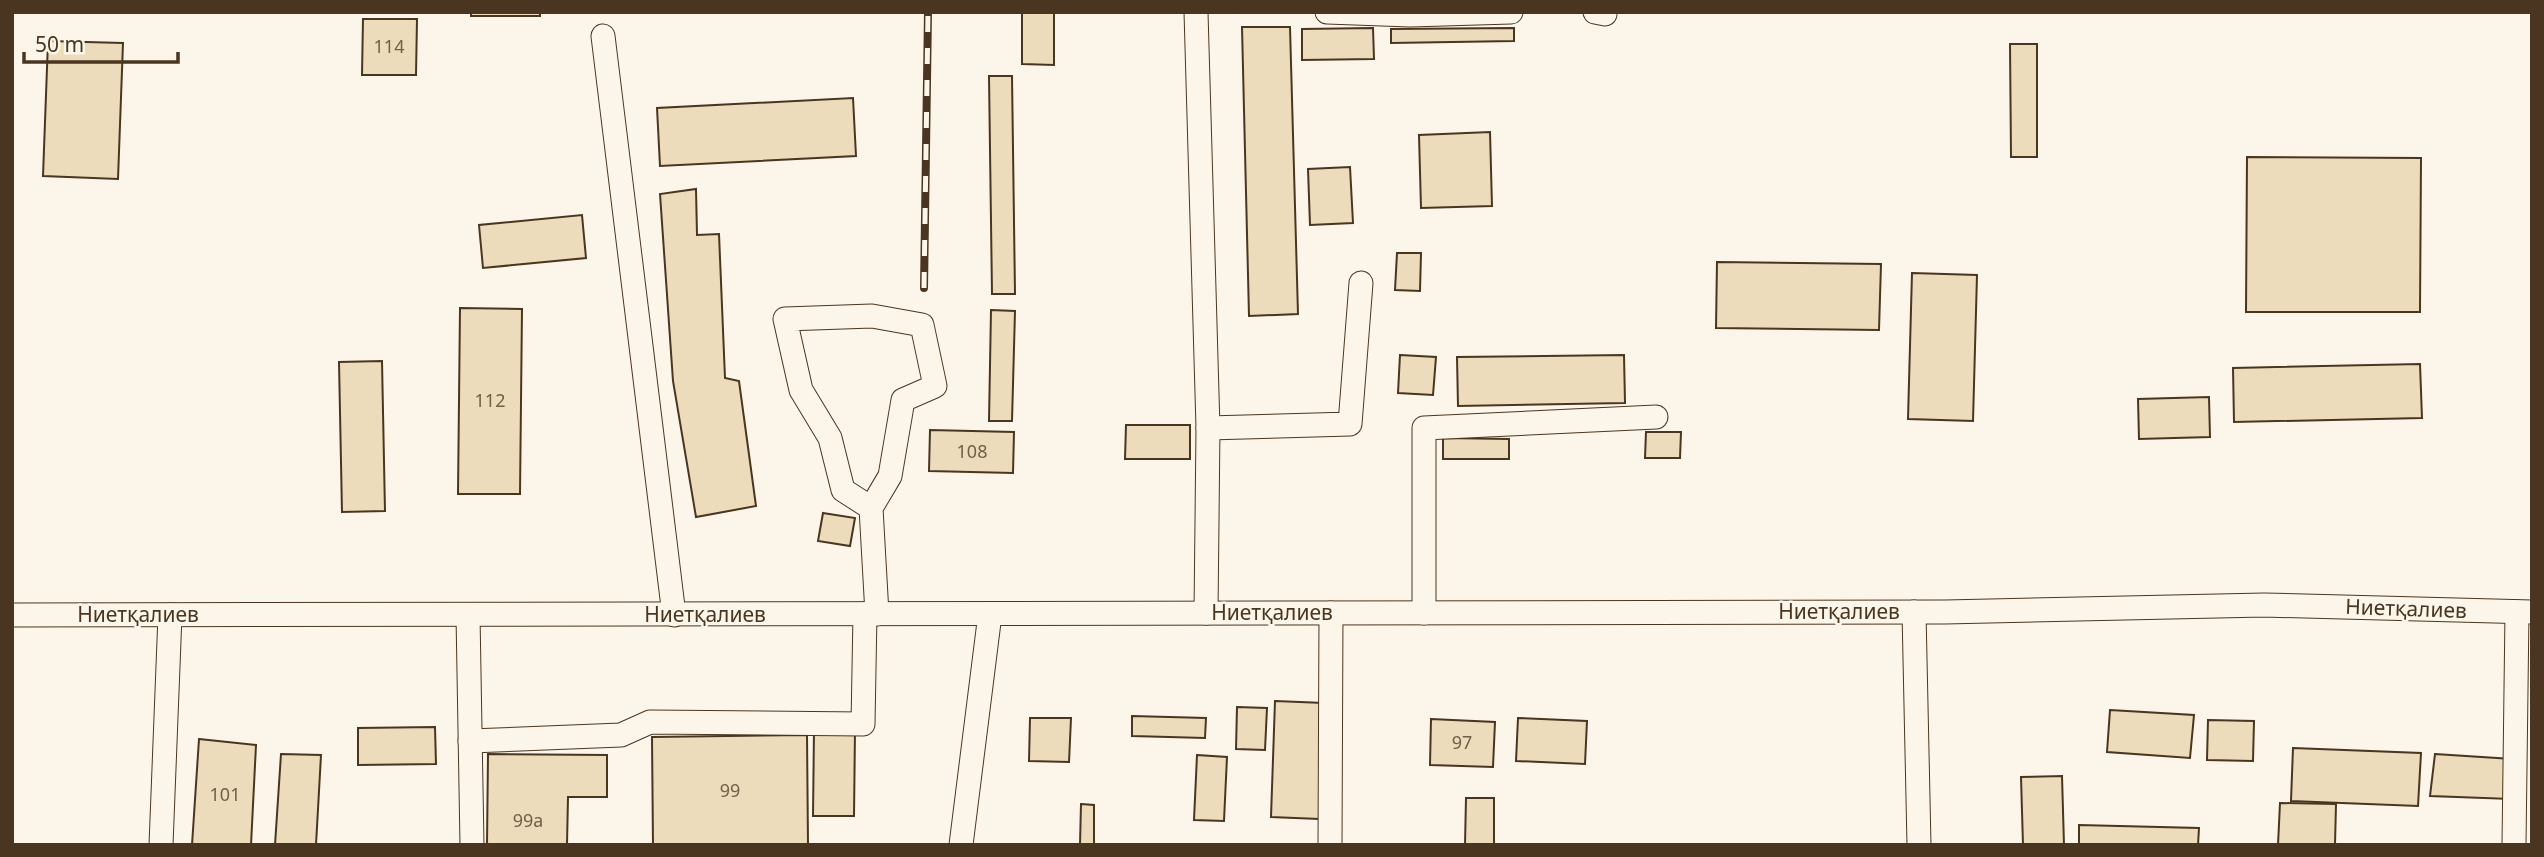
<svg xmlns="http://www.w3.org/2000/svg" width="2544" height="857" font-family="'Noto Sans',sans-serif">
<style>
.building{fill:#ecdcbc;stroke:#4a3520;stroke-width:2}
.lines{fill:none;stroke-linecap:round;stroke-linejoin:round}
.minor-casing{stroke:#4a3520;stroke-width:25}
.minor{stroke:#fbf6e9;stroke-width:23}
.rail-casing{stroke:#4a3520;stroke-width:8}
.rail{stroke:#fbf6e9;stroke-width:5;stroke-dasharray:16;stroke-linecap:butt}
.labels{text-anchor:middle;stroke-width:5;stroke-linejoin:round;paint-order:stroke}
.number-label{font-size:18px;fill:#725f47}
.street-label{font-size:21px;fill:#4a3520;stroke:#fbf6e9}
</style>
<rect width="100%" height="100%" fill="#fbf6e9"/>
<g class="building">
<rect x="471" y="12" width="69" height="4"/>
<polygon points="1022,12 1054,12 1054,65 1022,64"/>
<polygon points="363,19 417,19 416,75 362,75"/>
<polygon points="1242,27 1290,27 1298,314 1249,316"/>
<polygon points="1373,28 1374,59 1302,60 1302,29"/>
<polygon points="1514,28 1514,41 1391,43 1391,29"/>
<polygon points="48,41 123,43 118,179 43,176"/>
<polygon points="2010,44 2037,44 2037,157 2011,157"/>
<polygon points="989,76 1012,76 1015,294 992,294"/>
<polygon points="853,98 856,156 660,166 657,108"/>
<polygon points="1490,132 1492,206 1421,208 1419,135"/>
<polygon points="2247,157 2421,158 2420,312 2246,312"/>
<polygon points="1350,167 1353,223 1310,225 1308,169"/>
<polygon points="696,189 697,235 719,234 725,378 739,381 756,506 696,517 673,381 660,194"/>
<polygon points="582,215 586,258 483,268 479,225"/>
<polygon points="1397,253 1421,253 1420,291 1395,290"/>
<polygon points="1717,262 1881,264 1879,330 1716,328"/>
<polygon points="1912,273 1977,275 1973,421 1908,419"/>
<polygon points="460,308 522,309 520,494 458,494"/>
<polygon points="991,310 1015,311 1012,421 989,421"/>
<polygon points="1400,355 1436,357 1433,395 1398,393"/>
<polygon points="1624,355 1625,403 1458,406 1457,357"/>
<polygon points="382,361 385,511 342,512 339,362"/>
<polygon points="2420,364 2422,418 2234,422 2233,368"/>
<polygon points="2209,397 2210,437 2139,439 2138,399"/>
<polygon points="1126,425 1190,425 1190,459 1125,459"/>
<polygon points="930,430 1014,432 1013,473 929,471"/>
<polygon points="1646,432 1681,432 1680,458 1645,458"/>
<polygon points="1443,438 1509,439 1509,459 1443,459"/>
<polygon points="823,513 855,518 850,546 818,541"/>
<polygon points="1275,701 1324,703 1319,819 1271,817"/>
<polygon points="1237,707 1267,708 1265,750 1236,749"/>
<polygon points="2110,710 2194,715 2190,758 2107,752"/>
<polygon points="1132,716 1206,718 1205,738 1132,736"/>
<polygon points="1030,718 1071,718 1069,762 1029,761"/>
<polygon points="1518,718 1587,721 1585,764 1516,761"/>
<polygon points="1431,719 1495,722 1493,767 1430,765"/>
<polygon points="2208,720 2254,721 2253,761 2207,760"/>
<polygon points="435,727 436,764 358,765 358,728"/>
<polygon points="814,730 855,730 854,816 813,816"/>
<polygon points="807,735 808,845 653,845 652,737"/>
<polygon points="199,739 256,745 251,845 192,845"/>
<polygon points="2293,748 2421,753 2418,806 2291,801"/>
<polygon points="281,754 321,755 316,845 275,845"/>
<polygon points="488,754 607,755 607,797 568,797 567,845 487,845"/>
<polygon points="2435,754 2512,759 2511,799 2430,796"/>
<polygon points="1197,755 1227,757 1224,821 1194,820"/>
<polygon points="2062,776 2064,845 2023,845 2021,777"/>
<polygon points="1466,798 1494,798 1494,845 1465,845"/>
<polygon points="2280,803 2336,804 2335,845 2278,845"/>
<polygon points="1081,804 1094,805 1094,845 1080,845"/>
<polygon points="2079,825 2199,828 2198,845 2079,845"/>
</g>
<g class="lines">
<defs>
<g id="minor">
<polyline points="1196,12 1208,428 1206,613"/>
<polyline points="1327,12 1410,15 1511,12"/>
<polyline points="1595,12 1605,14"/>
<polyline points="603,36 674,615"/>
<polyline points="1208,428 1350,424 1361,283"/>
<polyline points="871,508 843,490 830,438 801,390 785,319 872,316 922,325 935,386 903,400 890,476 871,508 877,614"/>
<polyline points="1914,612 1919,845"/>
<polyline points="1424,613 1424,428 1656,417"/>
<polyline points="12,615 1945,612 2264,605 2532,612"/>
<polyline points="468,615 472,845"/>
<polyline points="470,741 621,735 650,722 863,724 865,614"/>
<polyline points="161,845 170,615"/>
<polyline points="961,845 990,614"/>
<polyline points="1330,845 1331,613"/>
<polyline points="2514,845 2517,612"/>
</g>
</defs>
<use href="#minor" class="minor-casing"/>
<use href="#minor" class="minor"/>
<defs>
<polyline id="rail" points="924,288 928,12"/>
</defs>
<use href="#rail" class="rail-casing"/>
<use href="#rail" class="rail"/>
</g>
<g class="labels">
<g class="number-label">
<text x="389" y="53">114</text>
<text x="490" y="407">112</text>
<text x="972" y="458">108</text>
<text x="1462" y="749">97</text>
<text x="730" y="797">99</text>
<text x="225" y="801">101</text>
<text x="528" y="827">99а</text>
</g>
<g class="street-label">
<text transform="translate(2406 609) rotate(2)" y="7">Ниетқалиев</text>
<text x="1839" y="619">Ниетқалиев</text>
<text x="1272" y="620">Ниетқалиев</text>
<text x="138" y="622">Ниетқалиев</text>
<text x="705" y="622">Ниетқалиев</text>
</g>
</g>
<rect width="2544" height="857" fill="none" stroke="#4a3520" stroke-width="28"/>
<path d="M24 52v10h154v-10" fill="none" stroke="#4a3520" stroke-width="3.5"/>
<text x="35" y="52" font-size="21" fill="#4a3520" stroke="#fbf6e9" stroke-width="5" paint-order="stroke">50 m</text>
</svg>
